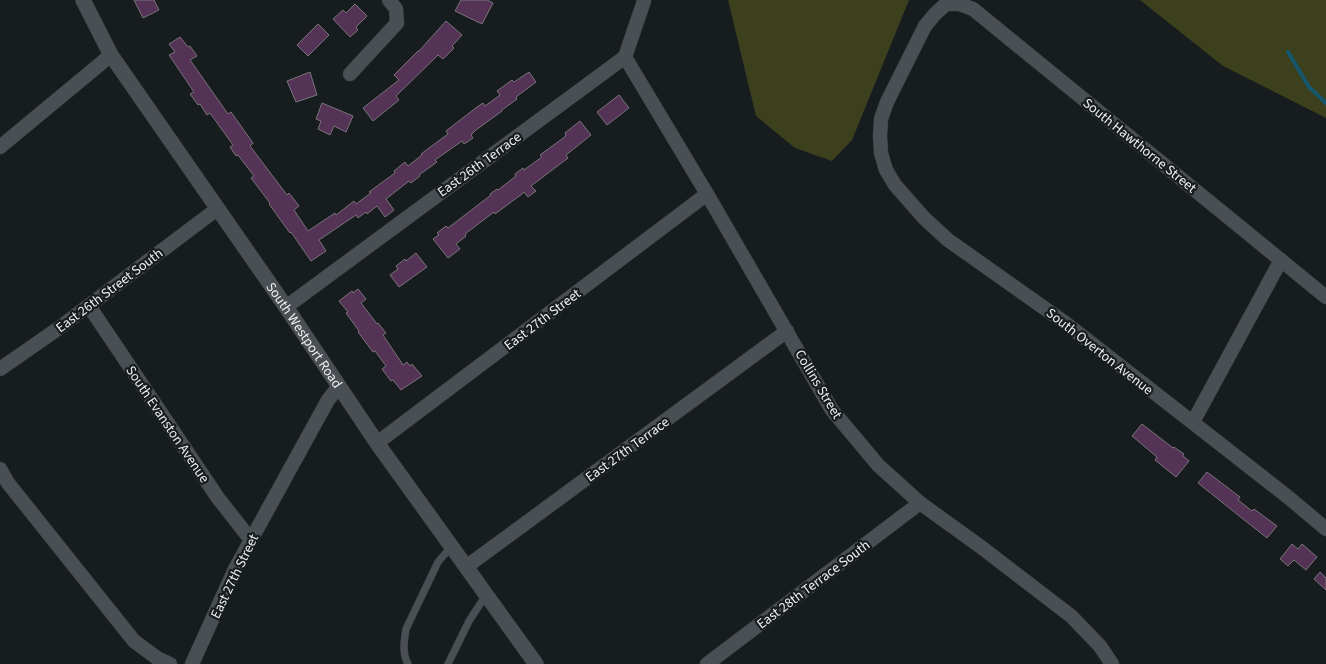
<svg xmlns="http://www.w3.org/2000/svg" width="1326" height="664" font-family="'Source Sans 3',sans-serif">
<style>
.green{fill:#3c401d}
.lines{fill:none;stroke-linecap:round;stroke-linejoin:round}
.stream{stroke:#15576d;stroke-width:4}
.building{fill:#543356;stroke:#787479}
.service-casing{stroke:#333538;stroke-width:8}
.minor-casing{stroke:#333538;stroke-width:15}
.tertiary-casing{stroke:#333538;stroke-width:16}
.service{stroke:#4a4f53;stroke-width:7}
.minor{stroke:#4a4f53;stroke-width:14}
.tertiary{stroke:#4a4f53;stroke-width:15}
.labels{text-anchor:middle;stroke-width:4.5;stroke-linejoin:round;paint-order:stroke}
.street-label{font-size:14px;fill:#edf0f3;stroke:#171c1f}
</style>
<rect width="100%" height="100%" fill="#171c1f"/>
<g class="green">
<polygon points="728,0 909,0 852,140 832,161 795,148 756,116"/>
<polygon points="1140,0 1326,0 1326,118 1223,66"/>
</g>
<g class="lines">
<polyline class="stream" points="1288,52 1309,87 1326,103"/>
</g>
<g class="building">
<polygon points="134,0 154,0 159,10 143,18"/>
<polygon points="461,0 487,0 493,3 482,24 455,11"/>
<polygon points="355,4 367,16 356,27 358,30 350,37 333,19 343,10 346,13"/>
<polygon points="446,21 462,35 452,46 454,48 443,59 438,55 396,96 399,100 373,121 363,108 399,80 394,75 418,51 419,51"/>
<polygon points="318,24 329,35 308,56 297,45"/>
<polygon points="180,37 188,47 190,46 197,56 190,60 228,114 231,112 253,143 250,146 287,195 289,193 299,206 294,210 308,231 335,213 336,215 354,201 356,204 371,193 369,192 395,173 394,171 405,162 408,166 422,155 421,154 448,134 446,131 477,107 483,103 485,106 500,95 497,91 512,80 514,82 529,72 536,82 516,97 517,99 502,110 502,111 476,130 471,135 473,138 464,144 462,141 435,160 437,162 419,175 420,176 411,183 409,181 386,199 394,210 385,217 377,206 367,214 366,212 358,218 356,215 319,240 326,251 311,261 291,232 290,233 269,204 270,203 251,178 254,176 238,155 236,156 230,147 233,145 210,113 207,115 200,104 198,105 190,94 194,92 169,55 175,52 169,44"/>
<polygon points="310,72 317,95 296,102 287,81"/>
<polygon points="619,95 629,108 607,125 597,112"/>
<polygon points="322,103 353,116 346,132 334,126 330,135 318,129 321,121 316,119"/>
<polygon points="580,121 591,135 566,155 568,158 531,186 536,191 528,197 524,192 522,194 495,214 494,212 465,234 466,236 456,244 460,249 448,258 433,239 439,235 437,233 446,226 448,228 491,195 490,194 497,189 498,190 516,176 515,174 523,168 524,170 542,157 540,155 566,136 565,133"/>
<polygon points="416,253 427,267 399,287 390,275 398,269 396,266 405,259 406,261"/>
<polygon points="358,289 366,299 361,303 377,324 378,323 386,333 383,335 403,365 407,362 410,366 412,364 422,376 401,390 393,380 391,381 382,369 386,366 375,351 373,352 358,332 359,331 346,313 348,312 339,301 352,291 353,293"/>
<polygon points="1142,424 1173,448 1174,447 1184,454 1183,456 1189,461 1176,477 1155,460 1157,457 1132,436"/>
<polygon points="1207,472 1240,497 1238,500 1252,511 1254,509 1277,526 1267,538 1198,483"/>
<polygon points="1292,544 1298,549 1302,544 1317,557 1306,570 1294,560 1288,566 1280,559"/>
<polygon points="1320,572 1326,578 1326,590 1314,579"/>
</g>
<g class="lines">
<defs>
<g id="service">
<path d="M 408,664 C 402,653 404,641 406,629 L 438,562 L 451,547"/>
<polyline points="448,664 469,621 486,595"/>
</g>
<g id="minor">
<polyline points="625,57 707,194 832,410 878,465 920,503 981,547 1071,616 1100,646 1112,664"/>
<polyline points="350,74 397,23 396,9 389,0"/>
<polyline points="0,147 111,55"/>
<polyline points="1326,297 973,9 959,4 946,4 935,14 925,26 887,102 881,119 880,136 881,153 886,170 895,185 924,218 948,240 1064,322 1288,497 1326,529"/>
<polyline points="89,306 218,498 251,540"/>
<polyline points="286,307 625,57 644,1"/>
<polyline points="0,369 59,328 217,209"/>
<polyline points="1193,422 1281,260"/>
<polyline points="377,443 707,194"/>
<polyline points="0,469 8,483 134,641 157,658 170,664"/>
<polyline points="466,567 787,331"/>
<polyline points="192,664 235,569 328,400 339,386"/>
<polyline points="707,664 920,503"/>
</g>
<g id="tertiary">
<path id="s1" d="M 83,0 L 111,55 L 286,307 L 377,443 L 536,664"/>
</g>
</defs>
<use href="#service" class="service-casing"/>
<use href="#minor" class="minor-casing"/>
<use href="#tertiary" class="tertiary-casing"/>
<use href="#service" class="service"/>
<use href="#minor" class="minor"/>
<use href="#tertiary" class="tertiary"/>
</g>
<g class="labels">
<g class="street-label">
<text transform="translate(1140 145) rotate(39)" y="5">South Hawthorne Street</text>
<text transform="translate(479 164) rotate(-36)" y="5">East 26th Terrace</text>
<text transform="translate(109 290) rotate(-37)" y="5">East 26th Street South</text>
<text transform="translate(542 319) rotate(-37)" y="5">East 27th Street</text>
<text dy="5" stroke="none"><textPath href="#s1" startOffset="402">South Westport Road</textPath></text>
<text transform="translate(1100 351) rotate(38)" y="5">South Overton Avenue</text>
<text transform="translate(819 384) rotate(59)" y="5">Collins Street</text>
<text transform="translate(168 424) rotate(56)" y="5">South Evanston Avenue</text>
<text transform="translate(627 449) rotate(-36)" y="5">East 27th Terrace</text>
<text transform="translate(234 576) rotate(-64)" y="5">East 27th Street</text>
<text transform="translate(813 584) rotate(-37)" y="5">East 28th Terrace South</text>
</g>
</g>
</svg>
